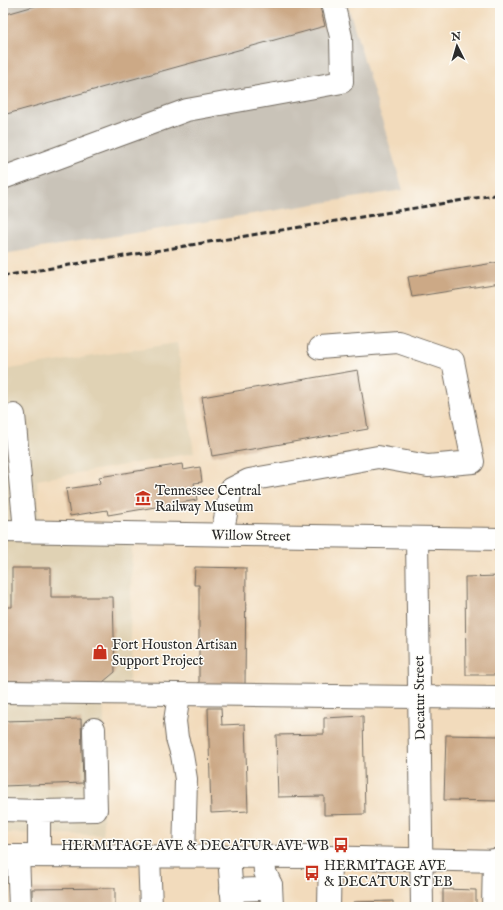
<svg xmlns="http://www.w3.org/2000/svg" width="503" height="910" font-family="'IM FELL English',serif">
<style>
.built{fill:#e0d2b4}
.industrial{fill:#c9c3b8}
.building{fill:#cca986}
.lines{fill:none;stroke-linecap:round;stroke-linejoin:round}
.minor-casing{stroke:#71695e;stroke-width:24}
.major-casing{stroke:#71695e;stroke-width:24}
.minor{stroke:#fff;stroke-width:22}
.major{stroke:#fff;stroke-width:22}
.rail{stroke:#2b2b2b;stroke-width:3;stroke-dasharray:6 3;stroke-linecap:butt}
.labels{text-anchor:middle;stroke-width:3;stroke-linejoin:round;paint-order:stroke}
.poi-label{font-size:14px;fill:#2b2b2b;stroke:#fdfcf7;text-anchor:start}
.street-label{font-size:14px;fill:#2b2b2b;stroke:#fdfcf7}
</style>
<rect width="100%" height="100%" fill="#fdfcf7"/>
<filter id="ink" filterUnits="userSpaceOnUse"><feTurbulence type="fractalNoise" baseFrequency=".025" numOctaves="2"/><feDisplacementMap in="SourceGraphic" scale="8" xChannelSelector="R" yChannelSelector="G"/><feConvolveMatrix kernelMatrix="1 2 1 2 8 2 1 2 1" color-interpolation-filters="sRGB"/></filter>
<filter id="wash" filterUnits="userSpaceOnUse"><feTurbulence type="fractalNoise" baseFrequency=".012" numOctaves="4" result="noise"/><feDisplacementMap in="SourceGraphic" scale="16" xChannelSelector="R" yChannelSelector="G"/><feGaussianBlur stdDeviation="0.9" result="paint"/><feColorMatrix in="noise" values="0 0 0 0 0 0 0 0 0 0 0 0 0 0 0 0 0 1.4 0 .05"/><feComposite in="paint" operator="in"/></filter>
<g filter="url(#wash)">
<rect width="100%" height="100%" fill="#f2dbbc"/>
<polygon class="built" points="177,343 194,453 37,480 40,542 132,542 129,680 104,702 103,835 3,833 3,370"/>
<polygon class="industrial" points="3,3 347,3 403,190 3,254"/>
<g id="blocks">
<g class="building">
<polygon points="45,3 319,3 325,26 3,115 3,15"/>
<polygon points="500,262 500,283 412,297 408,277"/>
<polygon points="358,370 368,429 212,456 202,397"/>
<polygon points="182,464 183,470 200,467 202,482 194,483 197,500 108,515 107,510 70,516 66,489 100,484 99,477"/>
<polygon points="195,567 246,568 245,686 199,686 199,585 194,585"/>
<polygon points="12,568 51,568 51,597 113,597 115,672 97,687 3,686 3,607 12,607"/>
<polygon points="500,576 500,675 466,675 465,577"/>
<polygon points="208,708 221,708 222,725 245,724 248,811 211,813"/>
<polygon points="363,716 365,814 324,815 324,796 278,797 276,735 324,734 324,718"/>
<polygon points="81,719 83,783 3,786 3,721"/>
<polygon points="446,735 500,736 500,801 444,800"/>
<polygon points="115,888 115,907 32,907 32,889"/>
<polygon points="443,889 476,890 476,907 443,907"/>
<polygon points="393,901 393,907 353,907 353,902"/>
</g>
</g>
</g>
<g filter="url(#ink)">
<use href="#blocks" fill-opacity="0" stroke="#71695e" stroke-width="1"/>
<g class="lines">
<defs>
<g id="minor">
<polyline points="3,178 187,110 342,82 341,37 333,3"/>
<polyline points="3,417 14,415 25,530"/>
<polyline points="3,531 500,539"/>
<polyline points="222,534 231,489 249,480 378,457 428,466 473,462 453,361 398,342 319,348"/>
<polyline points="417,538 422,907"/>
<polyline points="3,692 500,698"/>
<polyline points="179,695 175,721 177,738 182,755 186,779 184,856"/>
<polyline points="3,810 39,811"/>
<polyline points="18,856 20,907"/>
<polyline points="39,856 39,811 96,810 94,729"/>
<polyline points="149,856 151,907"/>
<polyline points="229,857 233,907"/>
<polyline points="264,857 265,872 271,885 272,907"/>
<polyline points="231,890 259,889 271,885"/>
<polyline points="493,907 494,860"/>
</g>
<g id="major">
<polyline points="3,856 313,857 500,861"/>
<polyline points="329,907 330,857"/>
</g>
</defs>
<use href="#minor" class="minor-casing"/>
<use href="#major" class="major-casing"/>
<use href="#minor" class="minor"/>
<use href="#major" class="major"/>
<polyline class="rail" points="3,276 500,194"/>
</g>
</g>
<defs>
<symbol id="museum-bare" viewBox="-9 -9 18 18"><path d="M0-6L6-3V-2H-6V-3ZM-5-1h2V3h-2ZM-1-1h2V3h-2ZM3-1h2V3H3ZM-6 4H6V6H-6Z" fill="#c8321e" stroke="#fdfcf7" stroke-width="2.5" paint-order="stroke"/></symbol>
<symbol id="shop-bare" viewBox="-9 -9 18 18"><path d="M-5-2.5h2.3a2.7 3.5 0 0 1 5.4 0H5L5.5 6h-11ZM-1.5-2.5h3a1.5 2.3 0 0 0-3 0Z" fill="#c8321e" stroke="#fdfcf7" stroke-width="2.5" paint-order="stroke"/></symbol>
<symbol id="bus-bare" viewBox="-9 -9 18 18"><path d="M-5-6H5V4H4V6H2V4H-2V6H-4V4H-5ZM-3.5-4V0h7V-4ZM-3.5 1.2v1.5H-2V1.2ZM2 1.2v1.5H3.5V1.2Z" fill="#c8321e" stroke="#fdfcf7" stroke-width="2.5" paint-order="stroke"/></symbol>
</defs>
<g fill-rule="evenodd">
<use href="#museum-bare" x="132" y="487" width="22" height="22"/>
<use href="#shop-bare" x="89" y="641" width="22" height="22"/>
<use href="#bus-bare" x="330" y="834" width="22" height="22"/>
<use href="#bus-bare" x="301" y="862" width="22" height="22"/>
</g>
<g class="labels">
<g class="poi-label">
<text x="155" y="495">Tennessee Central<tspan x="155" dy="16">Railway Museum</tspan></text>
<text x="112" y="649">Fort Houston Artisan<tspan x="112" dy="16">Support Project</tspan></text>
<text x="329" y="850" text-anchor="end">HERMITAGE AVE &amp; DECATUR AVE WB</text>
<text x="324" y="870">HERMITAGE AVE<tspan x="324" dy="16">&amp; DECATUR ST EB</tspan></text>
</g>
<g class="street-label">
<text transform="translate(251 535) rotate(1)" y="5">Willow Street</text>
<text transform="translate(419 698) rotate(-91)" y="5">Decatur Street</text>
</g>
</g>
<rect width="503" height="910" fill="none" stroke="#fdfcf7" stroke-width="16"/>
<g transform="translate(457 46) rotate(355)" stroke="#fdfcf7" stroke-width="3" paint-order="stroke">
<path d="M0-3L7 15L0 10L-7 15Z" fill="#2b2b2b"/>
<text y="-6" font-size="11" font-weight="bold" text-anchor="middle" fill="#2b2b2b">N</text>
</g>
</svg>
